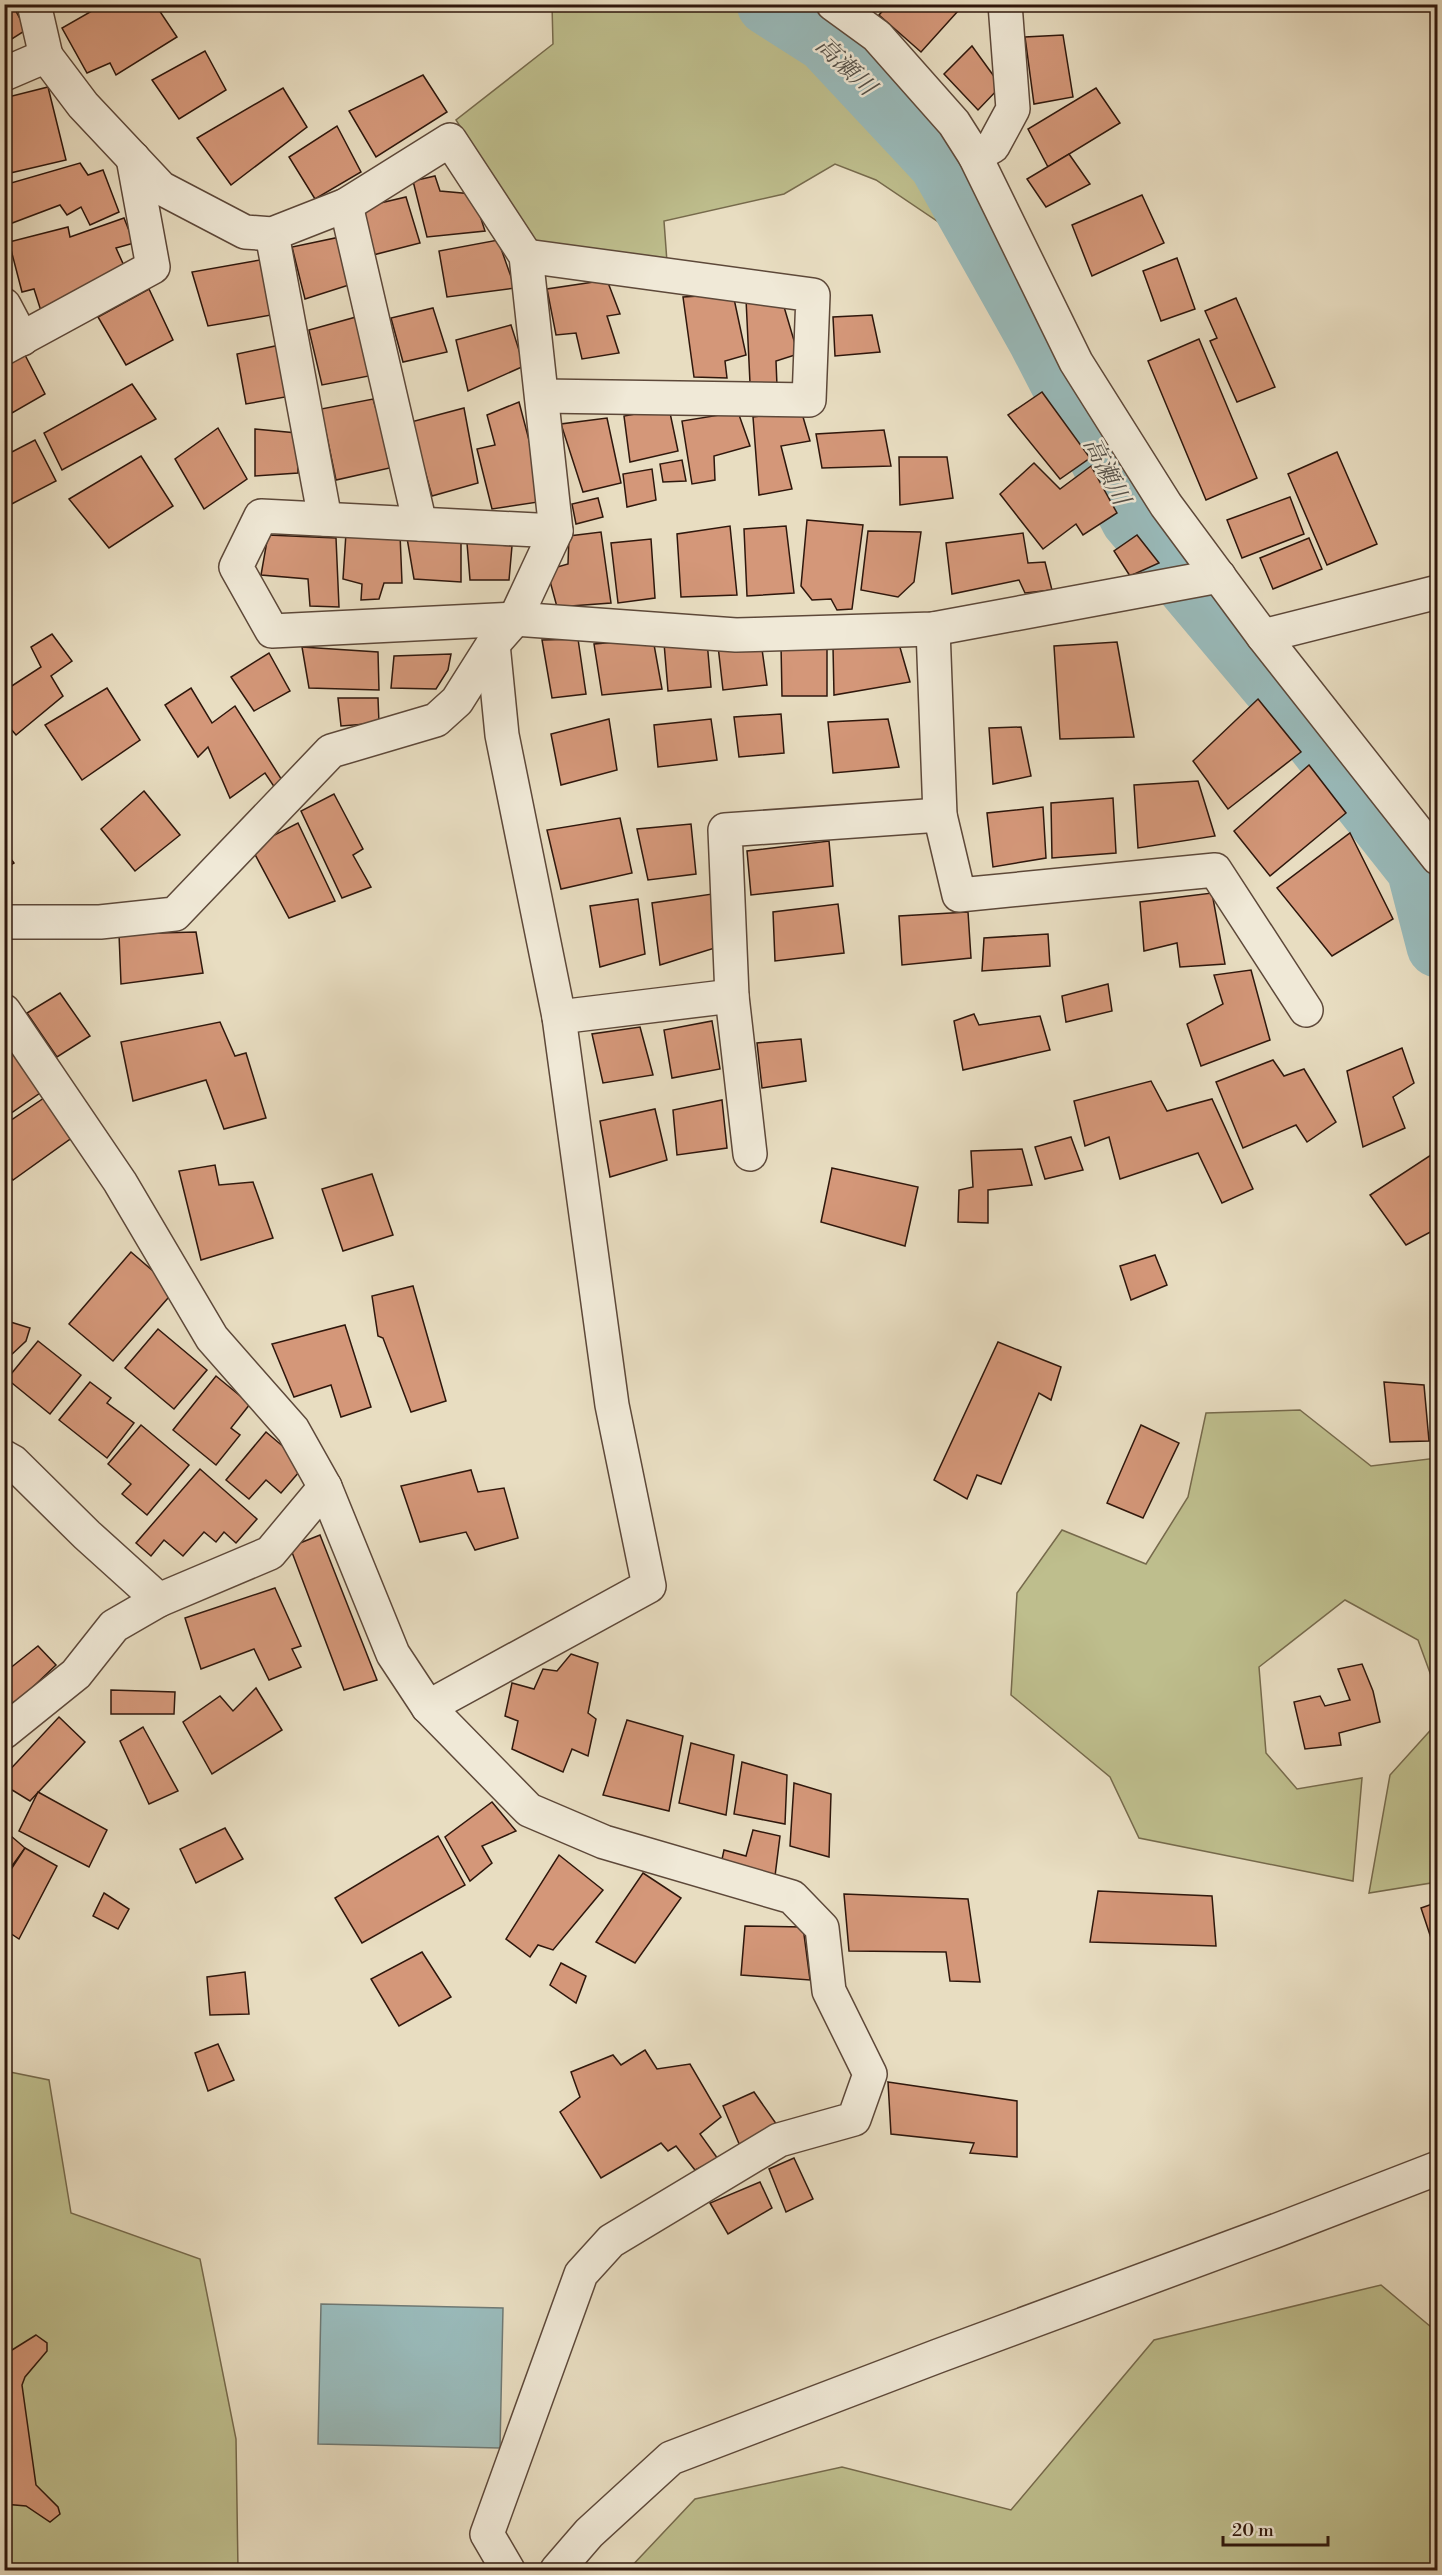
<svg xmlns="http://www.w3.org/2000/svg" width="1442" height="2575" font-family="'Libre Bodoni','Noto Serif JP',serif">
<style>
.green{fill:#bebe8d;stroke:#766a4c;stroke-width:1.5}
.water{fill:#99baba;stroke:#6f7974;stroke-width:1.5}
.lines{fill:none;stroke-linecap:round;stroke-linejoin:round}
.river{stroke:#99baba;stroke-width:63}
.building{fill:#d49779;stroke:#2f170c;stroke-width:1.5}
.minor-casing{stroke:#5d4839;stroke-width:36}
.minor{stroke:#f0e9d7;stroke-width:33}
.labels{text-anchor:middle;stroke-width:5;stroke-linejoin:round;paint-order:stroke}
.water-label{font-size:24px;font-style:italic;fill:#545049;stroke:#f0e9d7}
</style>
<rect width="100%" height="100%" fill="#e8ddc1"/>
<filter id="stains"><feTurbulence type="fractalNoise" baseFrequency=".00333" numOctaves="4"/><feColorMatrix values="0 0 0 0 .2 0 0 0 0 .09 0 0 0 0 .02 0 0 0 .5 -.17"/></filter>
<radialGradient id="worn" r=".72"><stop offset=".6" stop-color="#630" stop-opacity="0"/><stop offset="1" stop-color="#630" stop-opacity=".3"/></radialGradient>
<g class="green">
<polygon points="552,5 757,5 824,47 934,165 959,204 940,223 876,180 835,164 784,194 664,221 667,262 532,241 456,120 553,44"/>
<polygon points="1300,1410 1371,1466 1437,1458 1437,1692 1418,1640 1345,1600 1259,1667 1266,1753 1297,1789 1362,1778 1353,1881 1139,1838 1110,1777 1011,1695 1017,1593 1062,1530 1146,1564 1188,1497 1206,1413"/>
<polygon points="1437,1723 1437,1882 1369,1893 1390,1775"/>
<polygon points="5,2071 49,2080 71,2213 200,2259 236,2439 238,2570 5,2570"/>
<polygon points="1381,2285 1437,2332 1437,2570 628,2570 695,2499 842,2467 1011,2510 1154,2340"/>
</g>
<polygon class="water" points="321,2304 503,2308 500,2448 318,2444"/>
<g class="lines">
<polyline class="river" points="768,4 826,41 940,163 1039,339 1132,519 1282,697 1418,869 1438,946"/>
</g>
<g class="building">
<polygon points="4,4 12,4 26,30 4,44"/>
<polygon points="104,4 155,4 177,37 116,75 110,63 87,73 62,28"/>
<polygon points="889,4 952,4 958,11 921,52 879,15"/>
<polygon points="1063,35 1073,97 1034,104 1025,37"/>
<polygon points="972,46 1001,86 978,110 944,74"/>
<polygon points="205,51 226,90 179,119 152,80"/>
<polygon points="423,75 447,112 376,157 349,111"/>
<polygon points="48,87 66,160 6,174 4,98"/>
<polygon points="283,88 307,127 231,185 197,138"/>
<polygon points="1096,88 1120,123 1048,167 1028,129"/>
<polygon points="337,126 361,172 315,199 289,157"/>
<polygon points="1069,154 1090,184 1046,207 1027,179"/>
<polygon points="80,163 88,175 103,170 119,212 90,225 81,207 67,215 60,205 7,225 4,219 4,185"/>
<polygon points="435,176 440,191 473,194 485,231 427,237 413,181"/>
<polygon points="1142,195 1164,243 1092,276 1072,225"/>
<polygon points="406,197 420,243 373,255 359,208"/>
<polygon points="124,218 134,243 116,248 125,268 41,311 34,289 22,292 9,242 68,227 70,237"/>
<polygon points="340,237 352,284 305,299 292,247"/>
<polygon points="498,240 515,288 447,297 439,251"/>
<polygon points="1177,258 1195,309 1161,321 1143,271"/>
<polygon points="260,260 277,314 208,326 192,272"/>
<polygon points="607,280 620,314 607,316 619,353 582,359 576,333 556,335 547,289"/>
<polygon points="149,289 173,340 126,365 98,317"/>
<polygon points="733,294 746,355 725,361 727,378 694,377 683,297"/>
<polygon points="1236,298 1275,387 1237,402 1210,341 1217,338 1205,311"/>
<polygon points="746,299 782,300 798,354 776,361 777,386 750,383"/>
<polygon points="433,308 447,352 403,362 391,318"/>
<polygon points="872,315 880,352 835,356 833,317"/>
<polygon points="356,317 374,375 322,385 309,330"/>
<polygon points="511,325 524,366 468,391 456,340"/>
<polygon points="1199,339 1257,478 1206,500 1148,361"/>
<polygon points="280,345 291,396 246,404 237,354"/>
<polygon points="25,355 45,394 12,413 4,397 4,363"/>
<polygon points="132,384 156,419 62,470 44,433"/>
<polygon points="1042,392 1090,458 1060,479 1008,415"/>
<polygon points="373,399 394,467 336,480 321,409"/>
<polygon points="519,402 545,501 492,509 477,449 495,445 487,415"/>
<polygon points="464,408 478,483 432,496 411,422"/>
<polygon points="669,408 678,451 630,462 624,416"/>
<polygon points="801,410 810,441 781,446 792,489 759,495 753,417"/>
<polygon points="738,412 750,446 714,456 715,480 692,484 682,421"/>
<polygon points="607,418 621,483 583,492 561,424"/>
<polygon points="218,428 247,479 204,509 175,459"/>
<polygon points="255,429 297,433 298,473 255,476"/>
<polygon points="884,430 891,466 822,468 816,434"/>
<polygon points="35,440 56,481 4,508 4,456"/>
<polygon points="1337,452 1377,544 1327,565 1288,474"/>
<polygon points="141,456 173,506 109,548 69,499"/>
<polygon points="899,457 947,457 953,498 900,505"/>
<polygon points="682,460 686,481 663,482 660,464"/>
<polygon points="1034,463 1060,489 1091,466 1117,513 1083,535 1076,524 1043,549 1000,494"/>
<polygon points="652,469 656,500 627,507 623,474"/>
<polygon points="1290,497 1304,534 1242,558 1227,520"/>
<polygon points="598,498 603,517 576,524 572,504"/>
<polygon points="807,520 863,525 852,609 837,610 831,599 812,600 801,586"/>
<polygon points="730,526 737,595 681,597 677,534"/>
<polygon points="786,526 794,593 747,596 744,529"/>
<polygon points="868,531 921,532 914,582 898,597 861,590"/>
<polygon points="601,532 611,603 557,607 547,570 568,564 569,536"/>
<polygon points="346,533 400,534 402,583 384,583 379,599 361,600 362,584 343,579"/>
<polygon points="1023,533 1028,563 1045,562 1052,590 1025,593 1019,580 952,594 946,543"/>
<polygon points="268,535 336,538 339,607 310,606 308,579 261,575"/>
<polygon points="1137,535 1159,563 1130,576 1114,551"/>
<polygon points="407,538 461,541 461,582 414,579"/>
<polygon points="1309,538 1322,569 1273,589 1260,558"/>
<polygon points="651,539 655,598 618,603 611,543"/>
<polygon points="467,543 512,546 509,580 470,580"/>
<polygon points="52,634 72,661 51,676 63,696 16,735 4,721 4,691 41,667 31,647"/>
<polygon points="578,639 586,694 552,698 542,640"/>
<polygon points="653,639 662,689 602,695 594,644"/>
<polygon points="707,641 711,687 668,691 664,643"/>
<polygon points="761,642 767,685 723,690 718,646"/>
<polygon points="1117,642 1134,737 1060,739 1054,646"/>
<polygon points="827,644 827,696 782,696 781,645"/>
<polygon points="899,644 910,682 834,695 833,647"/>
<polygon points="302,647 378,652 379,690 309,688"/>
<polygon points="269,653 290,691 254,711 231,677"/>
<polygon points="451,654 448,670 436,689 391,688 394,656"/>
<polygon points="107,688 140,740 82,780 45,725"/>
<polygon points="191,688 212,723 235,706 287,788 279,794 265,773 230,798 208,747 198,757 165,705"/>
<polygon points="338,698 378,698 379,723 341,726"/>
<polygon points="1258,699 1301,752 1228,809 1193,761"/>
<polygon points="781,714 784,753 739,757 734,717"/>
<polygon points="609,719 617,770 561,785 551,734"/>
<polygon points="711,719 717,760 658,767 654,725"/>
<polygon points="888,719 899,767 833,773 828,722"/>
<polygon points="1021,727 1031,776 993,784 989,728"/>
<polygon points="1309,765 1346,813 1270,876 1234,831"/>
<polygon points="1198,781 1215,836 1138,848 1134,785"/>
<polygon points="144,791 180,835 135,871 101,829"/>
<polygon points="334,794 363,849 353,855 371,887 342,898 301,811"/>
<polygon points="1113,798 1116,853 1052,858 1051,803"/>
<polygon points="1043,807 1046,858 993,867 987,813"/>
<polygon points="620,818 632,873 561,889 547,830"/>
<polygon points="298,823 335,901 289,918 251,847"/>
<polygon points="691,824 696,874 648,880 637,829"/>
<polygon points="1350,833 1393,919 1332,956 1277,888"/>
<polygon points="829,841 833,886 751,895 747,851"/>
<polygon points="4,850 14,863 4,869"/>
<polygon points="1212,893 1225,964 1180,967 1177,943 1144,951 1140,902"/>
<polygon points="712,894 718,947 660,965 652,903"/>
<polygon points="638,899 645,954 600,967 590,906"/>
<polygon points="838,904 844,953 775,961 773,912"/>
<polygon points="968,912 971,958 902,965 899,916"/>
<polygon points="196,932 203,973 121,984 119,934"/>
<polygon points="1048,934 1050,966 982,971 984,938"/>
<polygon points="1251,970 1270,1040 1201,1066 1187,1024 1223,1004 1214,975"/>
<polygon points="1108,984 1112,1011 1066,1022 1062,996"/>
<polygon points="60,993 90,1036 57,1057 27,1013"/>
<polygon points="974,1014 979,1025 1040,1016 1050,1050 963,1070 954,1021"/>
<polygon points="712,1021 720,1069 672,1078 664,1030"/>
<polygon points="220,1022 235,1056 246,1053 266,1118 224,1129 206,1080 133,1101 121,1042"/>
<polygon points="640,1027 653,1075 603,1083 592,1034"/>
<polygon points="4,1038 40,1093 4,1118"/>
<polygon points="801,1039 806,1081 762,1088 757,1043"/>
<polygon points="1402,1048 1414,1083 1393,1097 1405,1128 1363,1147 1347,1071"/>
<polygon points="1273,1060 1284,1076 1304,1069 1336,1122 1307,1142 1296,1125 1243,1148 1216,1082"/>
<polygon points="1151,1081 1167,1111 1212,1099 1253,1189 1222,1203 1198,1153 1120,1179 1109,1137 1085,1146 1074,1101"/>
<polygon points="44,1098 73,1137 13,1180 4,1170 4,1125"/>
<polygon points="722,1100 727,1148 677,1155 673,1110"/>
<polygon points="655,1109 667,1160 610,1177 600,1121"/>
<polygon points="1071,1137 1083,1170 1045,1179 1035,1147"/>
<polygon points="1022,1149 1032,1185 988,1190 988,1223 958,1222 959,1190 973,1187 971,1151"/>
<polygon points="1434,1153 1438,1158 1438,1228 1406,1245 1370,1195"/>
<polygon points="215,1165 219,1185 253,1182 273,1238 201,1260 179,1171"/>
<polygon points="832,1168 918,1187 905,1246 821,1222"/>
<polygon points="372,1174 393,1235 343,1251 322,1189"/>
<polygon points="131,1252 175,1290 113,1361 69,1324"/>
<polygon points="1155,1255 1167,1285 1131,1300 1120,1266"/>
<polygon points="413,1286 446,1401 411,1412 383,1338 378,1336 372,1296"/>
<polygon points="4,1320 30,1328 26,1341 9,1357 4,1355"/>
<polygon points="345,1325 371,1407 341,1417 331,1385 294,1397 272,1344"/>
<polygon points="158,1329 207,1370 174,1409 125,1368"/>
<polygon points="38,1341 81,1375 50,1414 7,1379"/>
<polygon points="998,1342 1061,1367 1051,1400 1039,1393 1001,1484 977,1475 967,1499 934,1480"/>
<polygon points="216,1376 250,1404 231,1428 240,1435 216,1465 173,1430"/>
<polygon points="90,1382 111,1398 107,1403 134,1423 107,1458 59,1420"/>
<polygon points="1384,1382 1424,1385 1429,1441 1390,1442"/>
<polygon points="141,1425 189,1465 147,1515 122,1494 131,1484 108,1464"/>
<polygon points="1141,1425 1179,1443 1143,1518 1107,1503"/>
<polygon points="266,1432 305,1465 281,1493 266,1480 249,1499 226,1480"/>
<polygon points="200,1469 257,1519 236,1543 224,1532 216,1542 204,1532 183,1556 164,1540 151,1556 136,1543"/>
<polygon points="471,1470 478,1492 504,1488 518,1538 475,1550 466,1532 420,1542 401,1486"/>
<polygon points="320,1535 377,1680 344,1690 290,1547"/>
<polygon points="275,1588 301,1646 292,1649 301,1667 269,1680 254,1649 201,1669 185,1618"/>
<polygon points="38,1646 56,1665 13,1706 4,1697 4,1673"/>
<polygon points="571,1654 598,1663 588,1713 596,1719 588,1756 572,1749 563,1772 512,1749 518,1721 505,1716 512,1683 534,1689 543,1669 557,1671"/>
<polygon points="1362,1664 1373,1691 1380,1722 1339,1733 1341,1745 1305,1749 1294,1702 1320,1696 1325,1706 1350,1700 1338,1669"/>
<polygon points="256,1688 282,1730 212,1774 183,1722 220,1696 233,1711"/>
<polygon points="111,1690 175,1692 174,1714 111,1714"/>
<polygon points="59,1717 85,1742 30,1801 4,1785 4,1776"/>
<polygon points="627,1720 683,1736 669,1811 603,1795"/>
<polygon points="143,1727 178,1791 149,1804 120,1741"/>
<polygon points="691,1743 734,1755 726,1815 679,1803"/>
<polygon points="742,1762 787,1775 785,1824 734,1814"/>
<polygon points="794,1783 831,1794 829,1857 790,1846"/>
<polygon points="38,1792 107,1830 89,1867 19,1831"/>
<polygon points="492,1802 516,1831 482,1846 492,1863 470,1881 445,1837"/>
<polygon points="225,1828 243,1859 196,1883 180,1849"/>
<polygon points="4,1830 25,1848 4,1877"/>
<polygon points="753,1830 780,1836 775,1876 721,1864 724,1850 746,1856"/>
<polygon points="438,1836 465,1885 362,1943 335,1898"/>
<polygon points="25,1848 57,1866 19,1939 4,1929 4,1880"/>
<polygon points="559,1855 603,1890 553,1950 538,1945 530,1957 506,1939"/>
<polygon points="643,1873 681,1898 635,1963 596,1942"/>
<polygon points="1098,1891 1212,1896 1216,1946 1090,1942"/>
<polygon points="104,1893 129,1909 118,1929 93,1916"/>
<polygon points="844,1894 968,1899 980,1982 950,1981 946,1952 849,1951"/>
<polygon points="1438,1902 1438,1953 1436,1953 1421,1908"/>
<polygon points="745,1926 803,1927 810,1980 741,1975"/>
<polygon points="422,1952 451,1997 399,2026 371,1979"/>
<polygon points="561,1963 586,1976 576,2003 550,1985"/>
<polygon points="245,1972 249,2014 210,2015 207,1977"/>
<polygon points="218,2044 234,2080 208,2091 195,2053"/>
<polygon points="645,2050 657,2069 690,2064 721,2117 700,2134 718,2159 695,2170 676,2146 668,2151 661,2143 601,2178 560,2112 580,2097 571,2072 613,2055 621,2065"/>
<polygon points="888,2082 1017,2101 1017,2157 970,2153 974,2143 891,2134"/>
<polygon points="754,2092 777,2125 740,2146 723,2106"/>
<polygon points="794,2158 813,2199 786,2212 769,2169"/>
<polygon points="760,2182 772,2208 728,2234 710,2203"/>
<polygon points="36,2335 47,2343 47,2351 25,2377 22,2385 36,2485 58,2507 60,2514 50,2522 26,2506 4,2504 4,2355"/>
</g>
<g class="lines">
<defs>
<g id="minor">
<polyline points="34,4 46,56"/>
<polyline points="833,4 877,36 954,123 975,156 1076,362 1166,505 1263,636 1438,858"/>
<polyline points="4,74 46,56 83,105 161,188 245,232 272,234 346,205 450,140 526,256 556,531 515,619 493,644 457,701 436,720 331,751 175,914 100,922 4,922"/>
<polyline points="975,156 993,146 1013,109 1005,4"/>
<polyline points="346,205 420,524"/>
<polyline points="272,234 325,519"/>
<polyline points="526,256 813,295 809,400 542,396"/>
<polyline points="4,305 22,339"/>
<polyline points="4,348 153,267 133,158"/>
<polyline points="556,531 261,516 236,567 272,631 515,619 736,635 933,629 1219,576"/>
<polyline points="933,629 940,815 959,895 1215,870 1306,1010"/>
<polyline points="1263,636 1438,592"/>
<polyline points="4,1011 120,1182 212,1338 293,1430 325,1487 393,1654 428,1707 529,1810 604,1842 792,1897 822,1928 829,1991 870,2074 854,2119 779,2140 611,2241 581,2274 487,2534 508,2570"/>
<polyline points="559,1017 732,996"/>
<polyline points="750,1154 732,996 725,830 940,815"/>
<polyline points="4,1457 13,1462 87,1535 159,1600"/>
<polyline points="428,1707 649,1586 612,1405 559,1017 502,735 493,644"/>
<polyline points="4,1732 76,1674 114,1626 159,1600 270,1553 325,1487"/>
<polyline points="557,2570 589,2533 671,2458 938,2356 1275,2231 1438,2168"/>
</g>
</defs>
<use href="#minor" class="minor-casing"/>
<use href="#minor" class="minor"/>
</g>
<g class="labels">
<g class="water-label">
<text transform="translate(846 66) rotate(44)" y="8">高瀬川</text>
<text transform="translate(1107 471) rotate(63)" y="8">高瀬川</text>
</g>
</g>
<rect width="1442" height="2575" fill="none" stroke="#e8ddc1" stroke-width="24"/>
<rect x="6" y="6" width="1430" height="2563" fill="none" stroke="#2f170c" stroke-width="3"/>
<rect x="12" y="12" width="1418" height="2551" fill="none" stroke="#2f170c" stroke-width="1.5"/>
<path d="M1223 2536v9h105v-9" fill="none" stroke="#2f170c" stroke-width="3"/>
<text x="1232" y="2536" font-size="18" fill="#2f170c" stroke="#f0e9d7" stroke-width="4.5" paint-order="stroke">20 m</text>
<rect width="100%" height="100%" filter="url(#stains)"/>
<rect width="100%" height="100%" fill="url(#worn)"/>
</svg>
